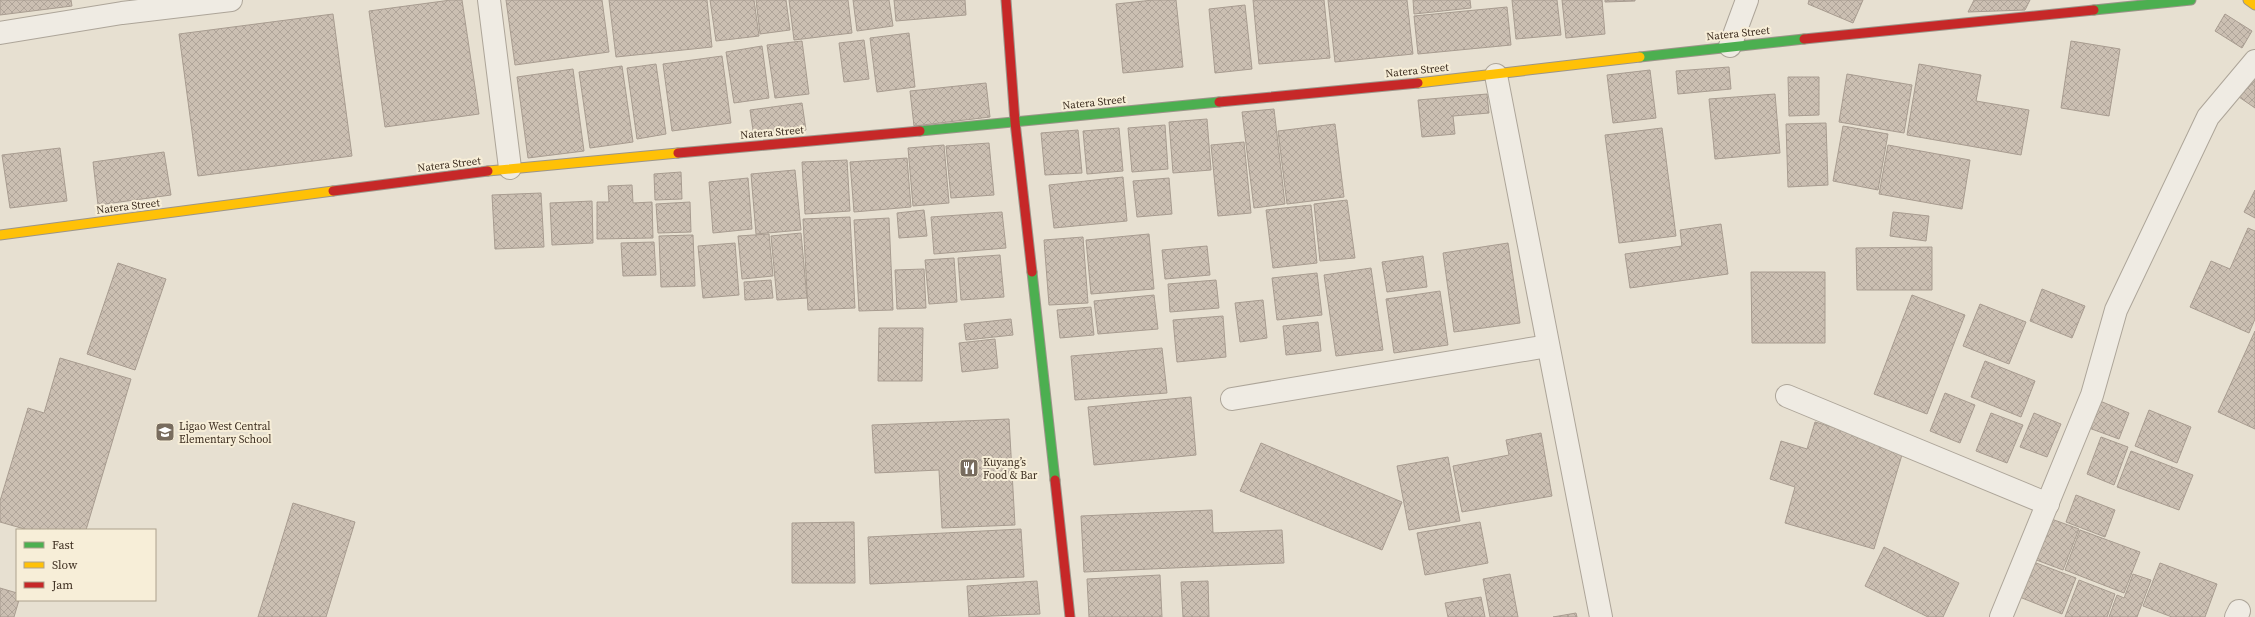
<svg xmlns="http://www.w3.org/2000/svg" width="2255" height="617" font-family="'Source Serif 4',serif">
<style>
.building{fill:url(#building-cross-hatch);stroke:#a89c90}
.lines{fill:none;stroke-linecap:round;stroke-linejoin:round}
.street-casing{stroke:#ada599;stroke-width:24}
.fast-casing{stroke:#9c958a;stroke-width:11}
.slow-casing{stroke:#9c958a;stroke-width:11}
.jam-casing{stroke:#9c958a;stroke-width:11}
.street{stroke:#efebe3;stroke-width:22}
.fast{stroke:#4caf50;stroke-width:9}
.slow{stroke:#ffc107;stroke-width:9}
.jam{stroke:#c62828;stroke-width:9}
.labels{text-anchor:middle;stroke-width:4;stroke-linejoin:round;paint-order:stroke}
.street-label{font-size:11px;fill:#3d2e20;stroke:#f7eed8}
.poi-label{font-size:11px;fill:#3d2e20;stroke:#f7eed8;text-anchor:start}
</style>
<defs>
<pattern id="building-cross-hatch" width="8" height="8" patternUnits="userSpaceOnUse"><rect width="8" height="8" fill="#cbbfb2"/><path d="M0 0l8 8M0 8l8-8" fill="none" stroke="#afa499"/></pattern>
</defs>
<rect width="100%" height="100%" fill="#e7e0d1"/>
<g class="building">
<polygon points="0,0 71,0 72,6 0,15"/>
<polygon points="451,0 462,0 479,114 385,127 369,11"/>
<polygon points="506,0 602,0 609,52 515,65"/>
<polygon points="609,0 707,0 712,47 616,57"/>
<polygon points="710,0 754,0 759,36 716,41"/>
<polygon points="756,0 786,0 790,30 760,34"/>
<polygon points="789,0 848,0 852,33 794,40"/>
<polygon points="853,0 889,0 893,26 857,31"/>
<polygon points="894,0 965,0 966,15 896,21"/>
<polygon points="1153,0 1176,0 1183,67 1123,73 1116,4"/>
<polygon points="1253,0 1324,0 1330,58 1259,64"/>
<polygon points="1328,0 1407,0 1413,54 1335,62"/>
<polygon points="1413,0 1470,0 1471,8 1414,14"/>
<polygon points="1512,0 1557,0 1561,35 1516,39"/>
<polygon points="1562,0 1602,0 1605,34 1566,38"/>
<polygon points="1605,0 1635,0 1635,1 1605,2"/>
<polygon points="1809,0 1863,0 1853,23 1808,4"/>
<polygon points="1974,0 2030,0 2025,10 1968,12"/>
<polygon points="1245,5 1252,69 1215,73 1209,9"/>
<polygon points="1507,7 1511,45 1418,54 1414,16"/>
<polygon points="333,14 352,156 198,176 179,34"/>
<polygon points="2225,14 2252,31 2242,48 2215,31"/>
<polygon points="909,33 915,87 877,92 870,38"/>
<polygon points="864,40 869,79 844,82 839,43"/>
<polygon points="802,41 809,94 775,98 767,45"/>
<polygon points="2071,41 2120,49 2109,116 2061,108"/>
<polygon points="762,46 769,98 734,103 726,52"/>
<polygon points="722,56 731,123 672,131 663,64"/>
<polygon points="656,64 666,134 637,139 627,68"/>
<polygon points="1919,64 1981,75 1976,101 2029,110 2021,155 1907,135"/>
<polygon points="622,66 633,142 590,148 579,72"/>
<polygon points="1729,67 1731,89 1678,94 1676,71"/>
<polygon points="573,69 584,151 528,158 517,77"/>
<polygon points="1650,70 1656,118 1613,123 1607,75"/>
<polygon points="2255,71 2255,108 2239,97"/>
<polygon points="1847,74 1912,85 1904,133 1839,122"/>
<polygon points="1788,77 1819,77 1819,115 1789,116"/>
<polygon points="986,83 990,117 914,126 910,91"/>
<polygon points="1487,94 1489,113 1453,116 1455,134 1422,137 1418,100"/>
<polygon points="1775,94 1780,153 1715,159 1709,99"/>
<polygon points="802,103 806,130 754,137 750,110"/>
<polygon points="1274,109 1285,204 1254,208 1242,112"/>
<polygon points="1207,119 1211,170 1173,173 1169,122"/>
<polygon points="1826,123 1828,185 1788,187 1786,124"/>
<polygon points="1335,124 1344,197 1287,204 1278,131"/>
<polygon points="1165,125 1168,169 1132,172 1128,128"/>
<polygon points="1843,126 1888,134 1878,190 1833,181"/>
<polygon points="1119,128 1123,171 1087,174 1083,131"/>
<polygon points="1662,128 1676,236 1619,243 1605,135"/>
<polygon points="1078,130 1082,173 1045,175 1041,133"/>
<polygon points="1244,142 1251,213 1218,216 1211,145"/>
<polygon points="989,143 994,195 951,198 946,146"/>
<polygon points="944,145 949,203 913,206 908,148"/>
<polygon points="1888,145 1970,160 1962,209 1879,194"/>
<polygon points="60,148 67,201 10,208 2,155"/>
<polygon points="164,152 171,195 98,205 93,162"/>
<polygon points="907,158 911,207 854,212 850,162"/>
<polygon points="847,160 850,211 805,214 802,162"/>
<polygon points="795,170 801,230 756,234 751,174"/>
<polygon points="681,172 682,199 655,200 654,174"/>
<polygon points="1123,177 1127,221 1054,228 1049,185"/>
<polygon points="748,178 752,229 713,233 709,182"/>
<polygon points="1169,178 1172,214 1137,217 1133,181"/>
<polygon points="632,185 633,203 652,202 653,238 597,239 597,202 609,202 608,186"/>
<polygon points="2255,190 2255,218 2244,212"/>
<polygon points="541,193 544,247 495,249 492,195"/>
<polygon points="1347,200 1355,258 1320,261 1314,204"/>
<polygon points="592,201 593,243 552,245 550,203"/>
<polygon points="690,202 691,232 658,233 656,204"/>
<polygon points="1311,205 1317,263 1273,268 1266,210"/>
<polygon points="924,210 927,236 899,238 897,213"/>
<polygon points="1002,212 1006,248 934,254 931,217"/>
<polygon points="1893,212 1929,216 1926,241 1890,236"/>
<polygon points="850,217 855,308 808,310 803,219"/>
<polygon points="889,218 893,310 859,311 854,220"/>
<polygon points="1721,224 1728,274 1630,288 1625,254 1682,246 1680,230"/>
<polygon points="2248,228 2255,231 2255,319 2249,333 2190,307 2211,261 2230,269"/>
<polygon points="801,233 807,298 777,300 771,236"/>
<polygon points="769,234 773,276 742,279 738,236"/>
<polygon points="1149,234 1154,289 1091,294 1086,240"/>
<polygon points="693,235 695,286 661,287 659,236"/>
<polygon points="1083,237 1088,303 1049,305 1044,240"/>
<polygon points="654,242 656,275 623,276 621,243"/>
<polygon points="735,243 739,295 703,298 698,246"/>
<polygon points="1508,243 1520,323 1454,332 1443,253"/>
<polygon points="1207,246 1210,275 1165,279 1162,250"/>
<polygon points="1932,247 1932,290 1857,290 1856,248"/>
<polygon points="1000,255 1004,297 961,300 958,258"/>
<polygon points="1423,256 1427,287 1387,292 1382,262"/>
<polygon points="954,258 957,302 929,304 925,260"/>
<polygon points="118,263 166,279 135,370 87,354"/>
<polygon points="1371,268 1383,350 1336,356 1324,275"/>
<polygon points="924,269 926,308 897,309 895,270"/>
<polygon points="1751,272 1825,272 1825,343 1752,343"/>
<polygon points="1317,273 1322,315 1277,320 1272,278"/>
<polygon points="771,280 773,298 745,300 744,282"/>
<polygon points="1216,280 1219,308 1170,312 1168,284"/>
<polygon points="2042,289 2085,306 2072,338 2030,321"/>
<polygon points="1440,291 1448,345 1394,353 1386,299"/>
<polygon points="1154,295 1158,329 1098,334 1094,301"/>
<polygon points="1912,295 1965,315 1927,414 1874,394"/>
<polygon points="1263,300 1267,338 1240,342 1235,303"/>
<polygon points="1980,304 2026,322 2009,364 1963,346"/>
<polygon points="1091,307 1094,335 1060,338 1057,310"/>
<polygon points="1223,316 1226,357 1177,362 1173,320"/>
<polygon points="1011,319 1013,335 966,340 964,324"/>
<polygon points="1318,322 1321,351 1286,355 1283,326"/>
<polygon points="879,328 923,328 922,381 878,381"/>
<polygon points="2255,331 2255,429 2218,412"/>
<polygon points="995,339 998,368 962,372 959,343"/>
<polygon points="1162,348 1167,393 1075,400 1071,356"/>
<polygon points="60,358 131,379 86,530 28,530 0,522 0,501 28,408 44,413"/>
<polygon points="1985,361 2035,381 2021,417 1971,397"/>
<polygon points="1945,393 1975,405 1960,443 1930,431"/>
<polygon points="1191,397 1196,455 1094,465 1088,407"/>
<polygon points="2100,401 2129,413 2119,439 2089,428"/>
<polygon points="2149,410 2191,427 2177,463 2135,446"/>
<polygon points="1991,413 2023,425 2007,463 1976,451"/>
<polygon points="2034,413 2061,424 2047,457 2020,447"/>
<polygon points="1009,419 1015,525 942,528 939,470 875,473 872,425"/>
<polygon points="1815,422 1904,448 1874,549 1785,523 1795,487 1770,479 1781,441 1807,449"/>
<polygon points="1541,433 1552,496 1462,512 1453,466 1509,455 1506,440"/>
<polygon points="2101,437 2128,447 2114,485 2087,474"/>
<polygon points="1261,443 1402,502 1382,550 1240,491"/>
<polygon points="2131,451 2193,475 2179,510 2117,487"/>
<polygon points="1448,457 1460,521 1409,530 1397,466"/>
<polygon points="2076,495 2115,510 2105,537 2066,522"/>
<polygon points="293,503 355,522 326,617 258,617"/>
<polygon points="1212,510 1213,533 1282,530 1284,563 1084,572 1081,516"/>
<polygon points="2046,517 2079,529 2063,570 2031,558"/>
<polygon points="854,522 855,583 792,583 792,523"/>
<polygon points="1480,522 1488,563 1425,575 1417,533"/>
<polygon points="1021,529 1024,577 870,584 868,537"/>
<polygon points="2080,530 2140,552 2124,593 2065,570"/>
<polygon points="1884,547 1959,583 1943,617 1928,617 1865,586"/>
<polygon points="2031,561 2076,578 2062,614 2017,596"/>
<polygon points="2160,563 2217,584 2205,617 2172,617 2143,606"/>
<polygon points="1510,574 1518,617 1490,617 1483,579"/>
<polygon points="2133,574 2151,580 2137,617 2109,617 2117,595 2124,598"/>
<polygon points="1160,575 1162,617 1089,617 1087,579"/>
<polygon points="2079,580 2115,594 2107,617 2065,617"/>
<polygon points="1037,581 1040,614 969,617 967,586"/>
<polygon points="1208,581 1209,617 1183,617 1181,582"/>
<polygon points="0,588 17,593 17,600 19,600 14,617 0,617"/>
<polygon points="1481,597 1485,617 1448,617 1445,603"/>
<polygon points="1576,613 1577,617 1553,617"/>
</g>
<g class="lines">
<defs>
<g id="street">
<polyline points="489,0 510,168"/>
<polyline points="0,33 122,13 231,0"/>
<polyline points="1730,46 1747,0"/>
<polyline points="1496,75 1601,617"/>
<polyline points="1787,396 2048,504"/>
<polyline points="1232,399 1548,346"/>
<polyline points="2001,617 2092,395 2116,310 2208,117 2255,61"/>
<polyline points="2236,617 2239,611"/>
</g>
<g id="fast">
<polyline points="2094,10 2191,0"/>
<polyline points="1640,57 1804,39"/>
<polyline points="920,131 1219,102"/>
<polyline points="1032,272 1055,480"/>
</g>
<g id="slow">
<polyline points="2248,0 2255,5"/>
<polyline points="1418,83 1640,57"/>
<polyline points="488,171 678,153"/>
<polyline points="0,235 333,191"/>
</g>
<g id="jam">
<polyline points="1006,0 1015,122 1032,272"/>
<polyline points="1804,39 2094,10"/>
<polyline points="1219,102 1418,83"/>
<polyline points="678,153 920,131"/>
<polyline points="333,191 488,171"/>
<polyline points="1055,480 1070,617"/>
</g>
</defs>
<use href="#street" class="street-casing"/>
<use href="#fast" class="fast-casing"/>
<use href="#slow" class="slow-casing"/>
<use href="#jam" class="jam-casing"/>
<use href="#street" class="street"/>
<use href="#fast" class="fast"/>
<use href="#slow" class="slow"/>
<use href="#jam" class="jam"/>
</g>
<defs>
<symbol id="school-square" viewBox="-11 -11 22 22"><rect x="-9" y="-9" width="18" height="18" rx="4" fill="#786c5e" stroke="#f7eed8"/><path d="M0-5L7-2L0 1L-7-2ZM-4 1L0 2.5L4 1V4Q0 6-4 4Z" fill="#fff"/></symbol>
<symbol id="restaurant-square" viewBox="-11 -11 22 22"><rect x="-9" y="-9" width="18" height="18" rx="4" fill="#786c5e" stroke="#f7eed8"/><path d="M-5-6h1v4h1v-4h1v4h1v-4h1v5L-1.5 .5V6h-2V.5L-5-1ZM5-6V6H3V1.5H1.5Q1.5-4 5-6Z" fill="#fff"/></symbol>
</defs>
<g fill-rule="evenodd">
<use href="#school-square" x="154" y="421" width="22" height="22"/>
<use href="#restaurant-square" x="958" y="457" width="22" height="22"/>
</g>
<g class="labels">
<g class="street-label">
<text transform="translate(1738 33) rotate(-6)" y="4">Natera Street</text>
<text transform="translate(1417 70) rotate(-6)" y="4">Natera Street</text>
<text transform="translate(1094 102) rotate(-6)" y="4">Natera Street</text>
<text transform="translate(772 132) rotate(-5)" y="4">Natera Street</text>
<text transform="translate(449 164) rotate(-7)" y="4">Natera Street</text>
<text transform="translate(128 206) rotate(-7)" y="4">Natera Street</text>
</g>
<g class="poi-label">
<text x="179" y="430">Ligao West Central<tspan x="179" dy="13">Elementary School</tspan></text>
<text x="983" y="466">Kuyang’s<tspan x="983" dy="13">Food &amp; Bar</tspan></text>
</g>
</g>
<rect x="16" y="529" width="140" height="72" fill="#f7eed8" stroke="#ada18e"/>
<rect x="24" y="542" width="20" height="6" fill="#4caf50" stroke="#ada18e"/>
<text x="52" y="549" font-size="12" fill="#3d2e20">Fast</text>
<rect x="24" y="562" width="20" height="6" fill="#ffc107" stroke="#ada18e"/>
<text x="52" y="569" font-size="12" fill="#3d2e20">Slow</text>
<rect x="24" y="582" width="20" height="6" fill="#c62828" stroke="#ada18e"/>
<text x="52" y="589" font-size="12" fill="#3d2e20">Jam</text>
</svg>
